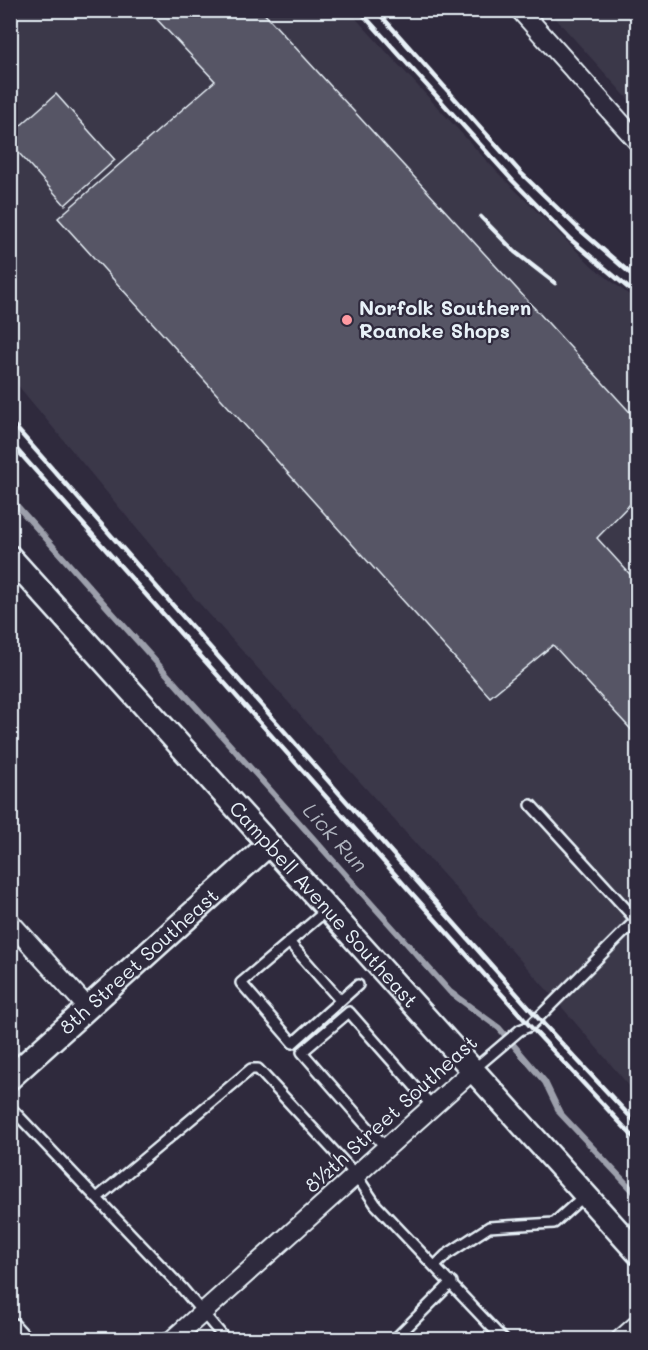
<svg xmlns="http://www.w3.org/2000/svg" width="648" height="1350" font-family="Mali,sans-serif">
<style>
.built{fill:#3b3749}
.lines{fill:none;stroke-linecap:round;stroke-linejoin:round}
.stream{stroke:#9c9fab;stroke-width:6}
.building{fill:#575565;stroke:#e8f1f8;stroke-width:1.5}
.service-casing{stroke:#e8f1f8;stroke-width:14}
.minor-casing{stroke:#e8f1f8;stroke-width:22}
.tertiary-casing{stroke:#e8f1f8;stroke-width:27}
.service{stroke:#2f2a3d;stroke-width:9}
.minor{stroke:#2f2a3d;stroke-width:18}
.tertiary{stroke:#2f2a3d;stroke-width:22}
.rail{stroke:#e8f1f8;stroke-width:4.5}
.poi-dot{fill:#ff9aa2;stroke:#2f2a3d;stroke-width:2}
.labels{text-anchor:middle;stroke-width:4.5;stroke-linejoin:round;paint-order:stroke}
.poi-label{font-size:20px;font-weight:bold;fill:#e8f1f8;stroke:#2f2a3d;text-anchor:start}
.street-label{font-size:20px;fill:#e8f1f8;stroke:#2f2a3d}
.water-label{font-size:21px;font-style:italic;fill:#afb4be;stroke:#2f2a3d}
</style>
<rect width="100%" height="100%" fill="#2f2a3d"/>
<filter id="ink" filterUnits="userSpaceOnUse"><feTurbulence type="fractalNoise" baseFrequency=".0167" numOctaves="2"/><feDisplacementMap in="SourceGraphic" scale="12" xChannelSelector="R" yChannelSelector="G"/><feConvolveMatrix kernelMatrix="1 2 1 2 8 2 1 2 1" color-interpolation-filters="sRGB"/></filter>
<g filter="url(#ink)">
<g class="built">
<polygon points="11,11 349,11 498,173 592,266 637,301 637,1095 548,991 191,594 11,377"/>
<polygon points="549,11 637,11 637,109"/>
</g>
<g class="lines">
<polyline class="stream" points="10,498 450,992 499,1028 545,1082 560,1113 638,1196"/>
</g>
<g class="building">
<polygon points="148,10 261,10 638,421 638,496 597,538 638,583 638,737 553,645 490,697 58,218 215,81"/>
<polygon points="56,94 115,160 65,205 10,143 10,135"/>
</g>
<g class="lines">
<defs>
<g id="service">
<polyline points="531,805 638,922"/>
<polyline points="327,910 241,983 293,1043 358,985"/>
<polyline points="289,942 340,1000"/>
<polyline points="473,1070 520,1030 530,1026 636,920"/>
<polyline points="10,1107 181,1287 226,1340"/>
<polyline points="386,1148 302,1052 349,1012 432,1106"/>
<polyline points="97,1198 251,1069 258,1069 356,1175 376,1205 504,1340"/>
<polyline points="435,1266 446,1255 489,1227 554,1223 585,1195"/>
<polyline points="394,1340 452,1282"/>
</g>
<g id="minor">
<polyline points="520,10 638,142"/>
<polyline points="10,579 22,569"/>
<polyline points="10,922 88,1008"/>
<polyline points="172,1340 473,1070"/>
<polyline points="620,1340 638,1324"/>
</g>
<g id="tertiary">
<path id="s1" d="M 10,557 L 638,1253"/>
<path id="s2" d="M 10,1078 L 268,845"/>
<polyline points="10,1329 20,1340"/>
</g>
</defs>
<use href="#service" class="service-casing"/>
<use href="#minor" class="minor-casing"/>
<use href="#tertiary" class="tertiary-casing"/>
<use href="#service" class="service"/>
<use href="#minor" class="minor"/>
<use href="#tertiary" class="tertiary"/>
<g class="rail">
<polyline points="359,10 513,181 570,239 638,296"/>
<polyline points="376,10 521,173 579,229 638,280"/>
<polyline points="481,217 515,252 555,283"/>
<polyline points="10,421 538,1018 638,1125"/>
<polyline points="10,442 530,1026 638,1142"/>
</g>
</g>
</g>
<circle class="poi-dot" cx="347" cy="320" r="6"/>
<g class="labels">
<g class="poi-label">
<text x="359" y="315">Norfolk Southern<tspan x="359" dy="23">Roanoke Shops</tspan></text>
</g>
<g class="street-label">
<text dy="7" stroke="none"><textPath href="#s1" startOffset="468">Campbell Avenue Southeast</textPath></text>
<text dy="7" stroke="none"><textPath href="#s2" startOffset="174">8th Street Southeast</textPath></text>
<text transform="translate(391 1114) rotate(-42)" y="7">8½th Street Southeast</text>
</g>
<g class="water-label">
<text transform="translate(335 838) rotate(48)" y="7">Lick Run</text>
</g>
</g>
<rect width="648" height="1350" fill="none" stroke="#2f2a3d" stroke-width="36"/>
<rect x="18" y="18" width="612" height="1314" fill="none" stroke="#e8f1f8" stroke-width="2" filter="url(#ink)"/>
</svg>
